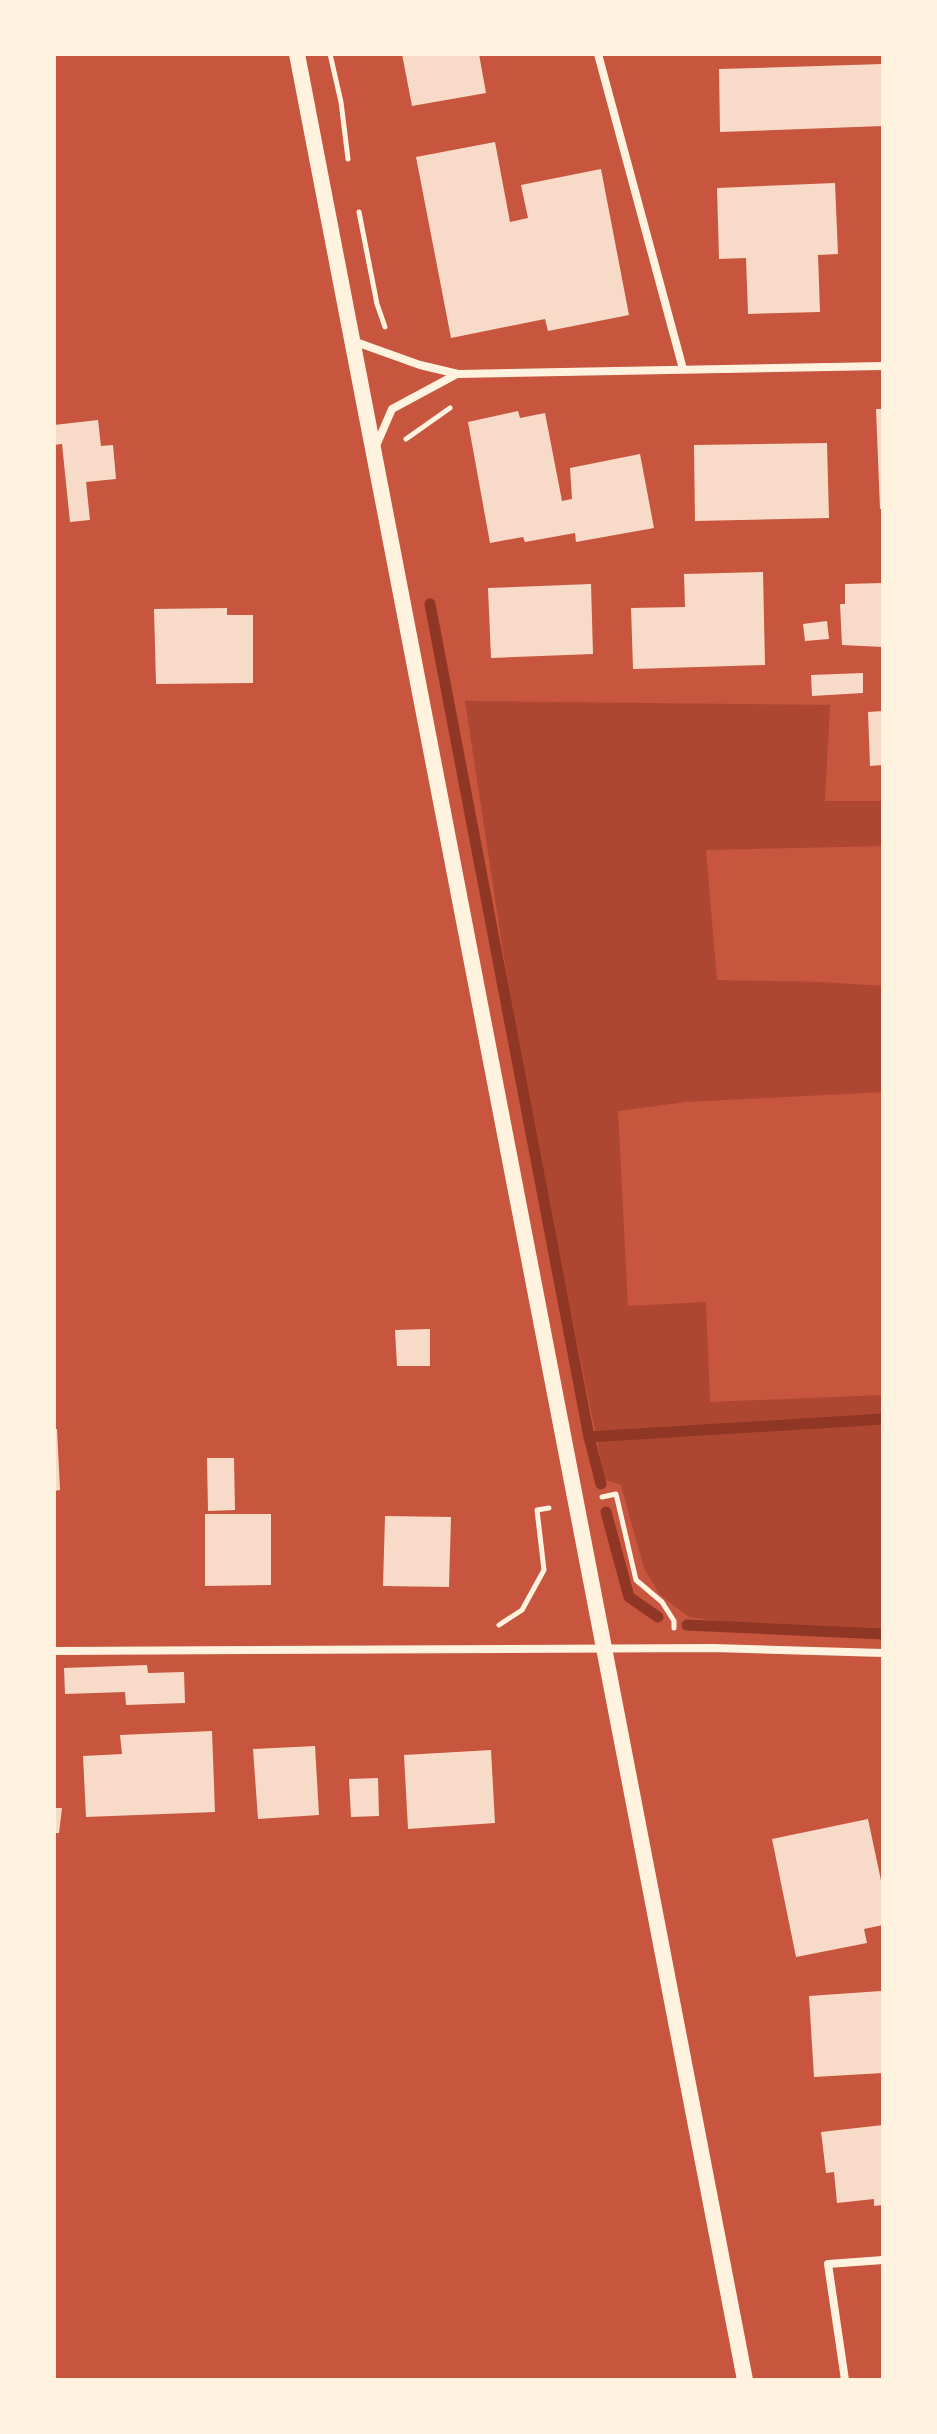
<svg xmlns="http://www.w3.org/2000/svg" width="937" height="2434" font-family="Quicksand,sans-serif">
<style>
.green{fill:#ae4732}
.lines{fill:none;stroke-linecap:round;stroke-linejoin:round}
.stream{stroke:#8f3625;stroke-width:11}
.building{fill:#f7dbc8}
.path{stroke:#fff3e0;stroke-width:5}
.minor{stroke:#fff3e0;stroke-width:8}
.secondary{stroke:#fff3e0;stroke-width:16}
</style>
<rect width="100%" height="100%" fill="#c8553d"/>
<polygon class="green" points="465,701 830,705 825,801 883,801 883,846 706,850 717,980 821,982 883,986 883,1092 686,1102 618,1111 628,1306 706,1302 710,1402 883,1395 883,1629 737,1624 689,1617 660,1595 644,1568 621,1485 605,1480 544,1180 508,984"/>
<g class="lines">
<g class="stream">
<polyline points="430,604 589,1437 883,1419"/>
<polyline points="589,1437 601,1484"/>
<polyline points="606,1512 629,1597 658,1617"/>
<polyline points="687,1625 883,1634"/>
</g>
</g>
<g class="building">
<polygon points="402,54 479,54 486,93 412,106"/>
<polygon points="883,64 883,126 720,132 719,69"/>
<polygon points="495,142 510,222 528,218 521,185 601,169 629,315 548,331 545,319 451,338 416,157"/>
<polygon points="835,183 838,254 818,255 820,312 748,314 746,258 719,259 717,188"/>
<polygon points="876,409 883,409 883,509 880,509"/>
<polygon points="518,411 520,418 545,413 562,501 572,499 570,468 640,454 654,528 576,542 575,533 525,542 523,537 490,543 468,422"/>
<polygon points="98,420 101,446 113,445 116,479 86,482 90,520 70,522 62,444 54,445 54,425"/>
<polygon points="827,443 829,518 695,521 694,445"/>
<polygon points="763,572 765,665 633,669 631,608 685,607 684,574"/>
<polygon points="883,583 883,647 842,645 840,604 845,604 845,584"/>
<polygon points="591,584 593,654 491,658 488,588"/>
<polygon points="227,608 227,615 253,615 253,683 156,684 154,609"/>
<polygon points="827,621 829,639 805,641 803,624"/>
<polygon points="863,673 863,693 812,696 811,675"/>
<polygon points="883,711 883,765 870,766 868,712"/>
<polygon points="430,1329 430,1366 397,1366 395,1330"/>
<polygon points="54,1429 57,1429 60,1490 54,1491"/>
<polygon points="207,1458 234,1458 235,1510 208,1511"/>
<polygon points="205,1514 271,1514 271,1585 205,1586"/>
<polygon points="385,1516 451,1517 449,1587 383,1586"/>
<polygon points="147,1665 148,1673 184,1672 185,1703 126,1705 125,1692 65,1694 64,1668"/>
<polygon points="212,1731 215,1812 86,1817 83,1756 122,1754 120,1735"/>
<polygon points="315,1746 319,1815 258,1819 253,1749"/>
<polygon points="491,1750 495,1823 408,1829 404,1755"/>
<polygon points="378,1778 379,1816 351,1817 349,1779"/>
<polygon points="54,1808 62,1808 59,1833 54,1833"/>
<polygon points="868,1819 883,1890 883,1925 864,1929 867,1943 796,1957 772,1839"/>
<polygon points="881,1991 883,2073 814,2077 809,1996"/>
<polygon points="883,2125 883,2205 874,2206 874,2199 837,2203 834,2172 826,2173 821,2132"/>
</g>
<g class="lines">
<g class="path">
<polyline points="330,54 341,102 348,159"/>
<polyline points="359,212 377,304 385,327"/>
<polyline points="406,439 450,408"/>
<polyline points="602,1497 616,1494 636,1580 662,1602 674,1621 674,1628"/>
<polyline points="499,1625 522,1610 544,1570 537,1510 549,1508"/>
</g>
<g class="minor">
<polyline points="598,54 683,369"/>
<polyline points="353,341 420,365 458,374 883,366"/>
<polyline points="376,446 392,409 457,374"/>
<polyline points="54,1651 712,1648 883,1653"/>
<polyline points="845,2380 828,2264 883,2260"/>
</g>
<polyline class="secondary" points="297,54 745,2380"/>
</g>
<rect width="937" height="2434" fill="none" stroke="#fff3e0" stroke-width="112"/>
</svg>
